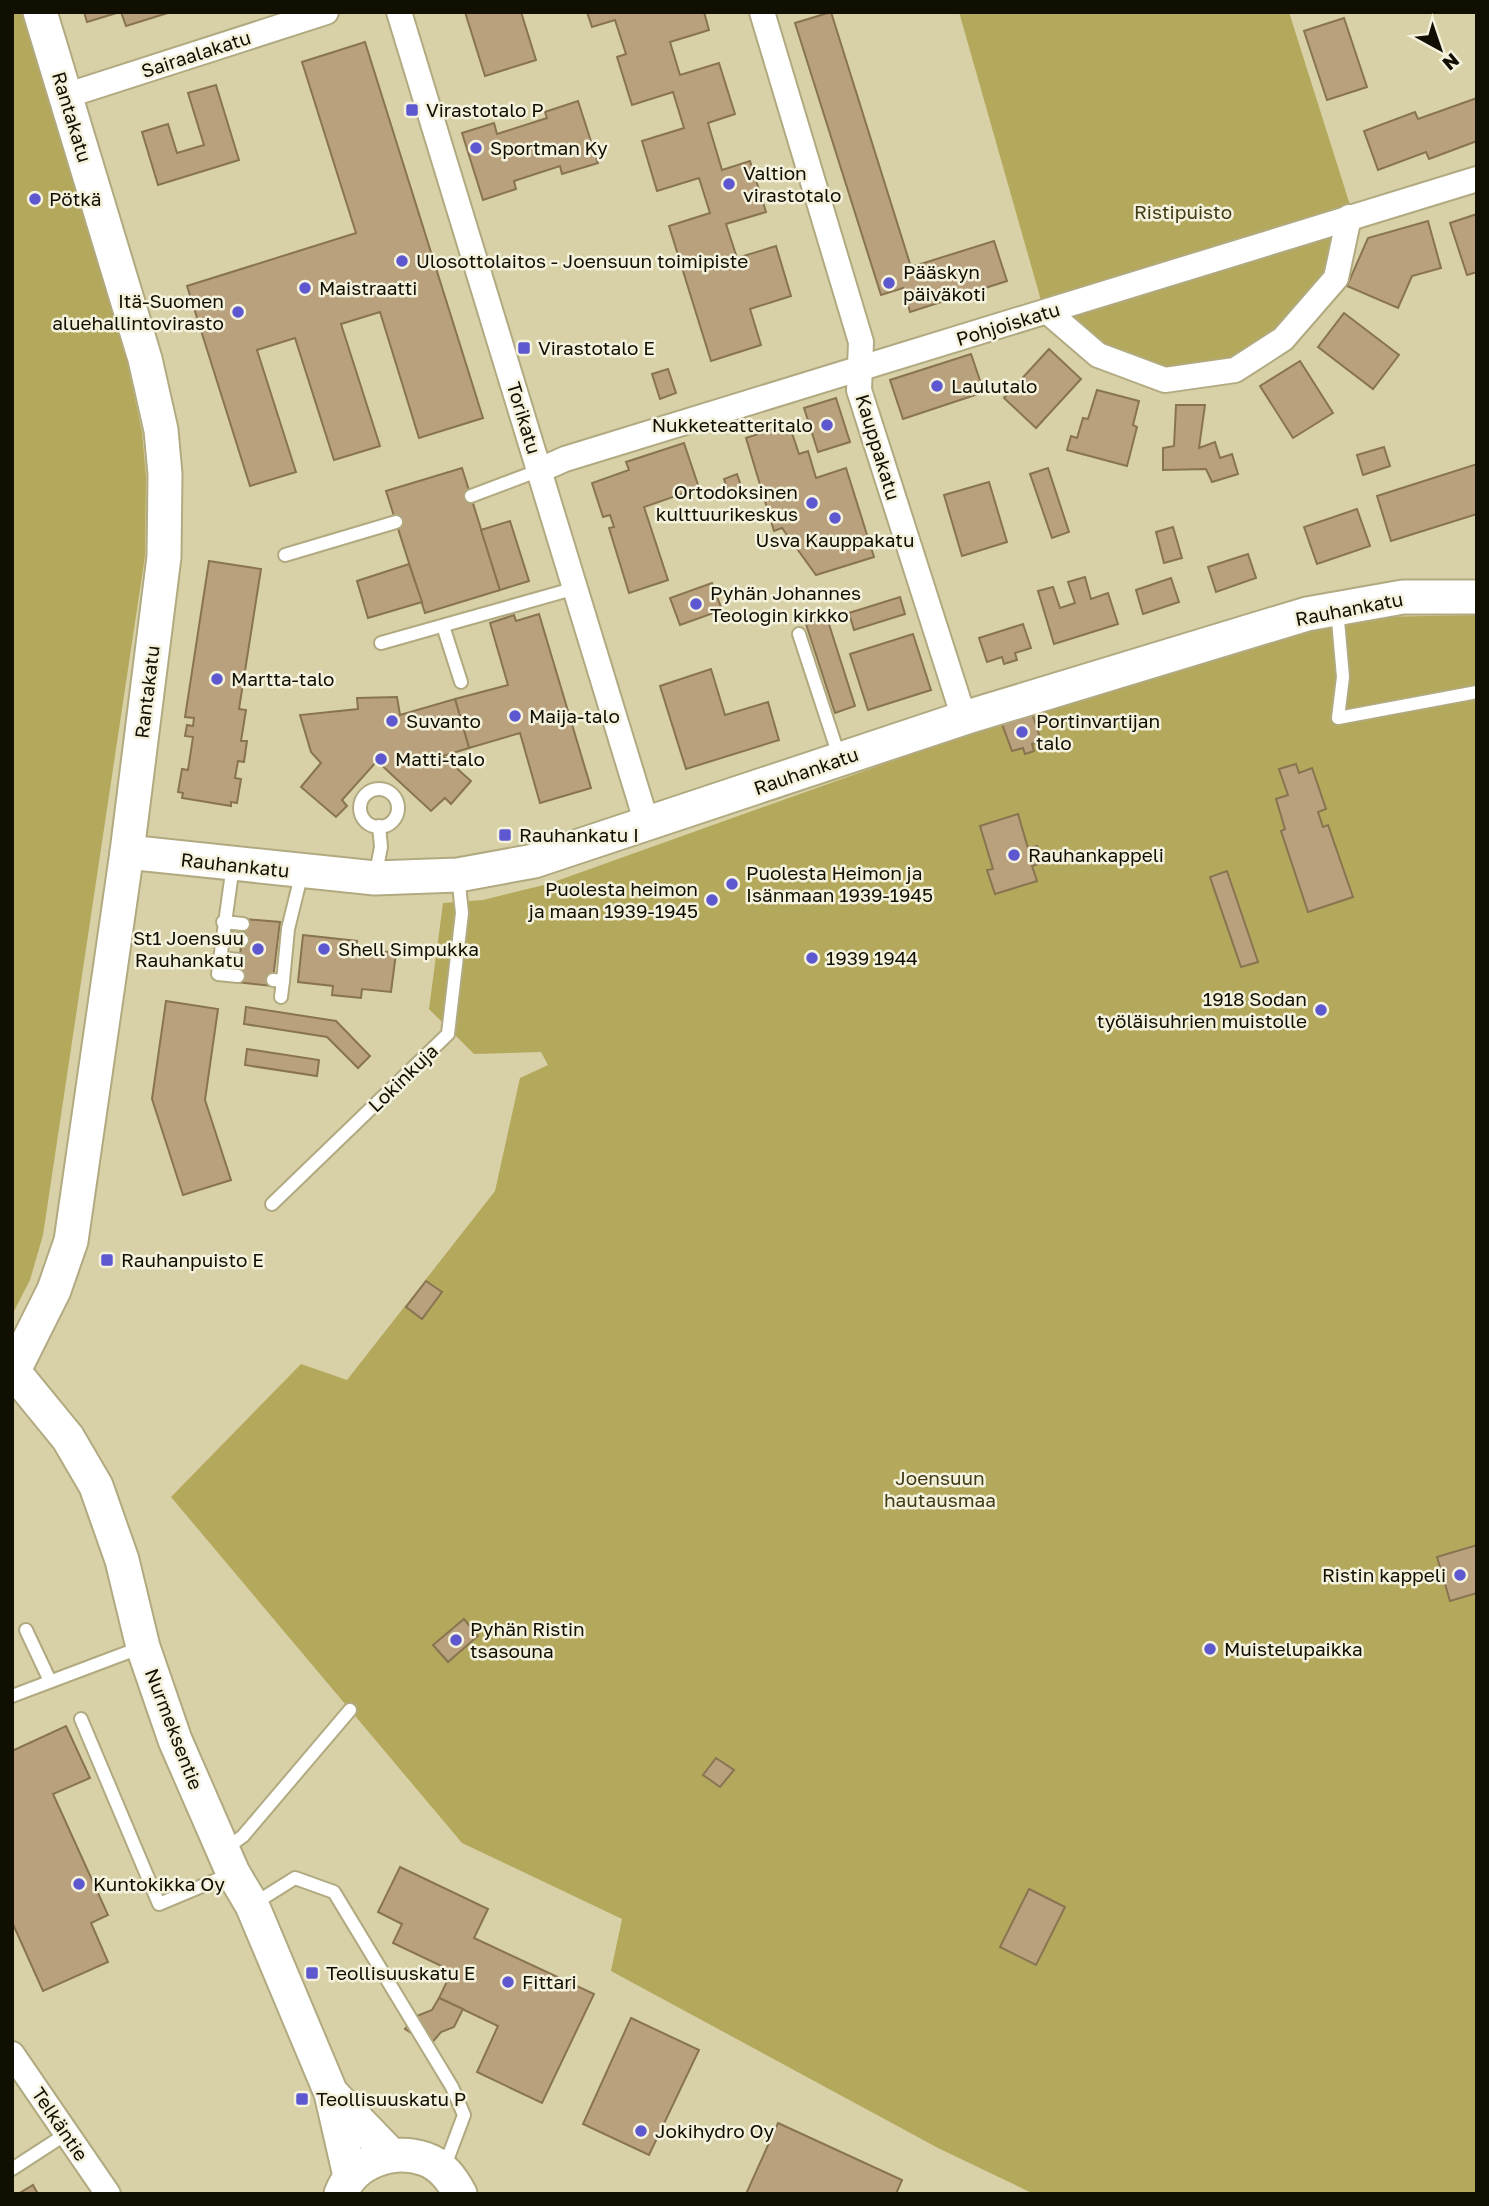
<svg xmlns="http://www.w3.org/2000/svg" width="1489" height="2206" font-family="'Golos Text',sans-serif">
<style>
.green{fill:#b4a85c}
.building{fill:#b8a17c;stroke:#897451;stroke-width:2}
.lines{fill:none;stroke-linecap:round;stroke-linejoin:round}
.lane-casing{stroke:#b1aa81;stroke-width:16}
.street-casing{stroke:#b1aa81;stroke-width:28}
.secondary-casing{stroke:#b1aa81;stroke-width:37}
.lane{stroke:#fff;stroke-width:12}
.street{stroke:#fff;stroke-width:24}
.secondary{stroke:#fff;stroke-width:33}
.poi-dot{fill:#5e58d0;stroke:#f4f1dc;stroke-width:2.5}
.labels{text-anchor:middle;stroke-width:5;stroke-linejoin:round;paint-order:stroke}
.street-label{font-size:19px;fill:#110e02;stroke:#f4f1dc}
.poi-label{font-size:19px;fill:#110e02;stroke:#f4f1dc;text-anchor:start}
.park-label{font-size:19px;fill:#3f3914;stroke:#f4f1dc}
</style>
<rect width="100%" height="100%" fill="#d8d1a7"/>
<g class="green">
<polygon points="12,12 25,12 127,361 142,432 146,477 145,556 43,1235 30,1280 12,1315"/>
<polygon points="959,12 1289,12 1356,224 1289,345 1167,386 1046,318"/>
<polygon points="1477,615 1477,2194 1034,2194 938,2148 611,1971 622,1919 462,1843 171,1497 301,1364 347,1380 495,1191 520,1078 548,1065 541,1052 474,1054 429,1009 443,903 483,900 548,884 979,730 1325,618"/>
</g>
<g class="building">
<polygon points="84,12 120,12 87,22"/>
<polygon points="121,12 171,12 126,26"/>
<polygon points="465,12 521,12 536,60 485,76"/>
<polygon points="587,12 704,12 709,30 670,42 680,75 719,63 735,114 708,123 722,170 750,161 766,212 726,224 737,258 776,246 791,296 750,309 761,345 711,361 669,226 710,213 699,178 657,191 642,141 684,128 673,92 632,105 617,57 626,54 615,20 592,27"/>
<polygon points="831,12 911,267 994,241 1007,281 910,312 903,288 881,295 795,23"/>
<polygon points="1344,18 1367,87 1327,100 1304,31"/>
<polygon points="365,42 483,418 419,438 380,312 341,324 380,446 334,460 295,338 257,350 296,472 250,486 187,286 356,233 302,62"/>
<polygon points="216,85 239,160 158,185 142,132 168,124 177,153 204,145 188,93"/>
<polygon points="1477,98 1477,141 1429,159 1426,152 1378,170 1364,131 1415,112 1418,119"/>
<polygon points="578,101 598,163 562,174 560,166 514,181 516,189 483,200 462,133 494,123 497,134 547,118 545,112"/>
<polygon points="1477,214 1477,272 1467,275 1450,223"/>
<polygon points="1428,221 1441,268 1412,276 1398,308 1347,286 1368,238"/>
<polygon points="1344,313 1399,355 1373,389 1318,347"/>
<polygon points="1049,349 1081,379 1036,428 1004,398"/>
<polygon points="971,354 984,392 903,419 890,380"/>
<polygon points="1300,361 1333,413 1293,438 1260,386"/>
<polygon points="668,369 676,393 660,399 652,374"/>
<polygon points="1097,390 1139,401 1133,425 1137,427 1127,466 1067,450 1071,436 1077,438 1083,418 1088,419"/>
<polygon points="836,398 850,442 818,452 804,408"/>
<polygon points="1176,405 1205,405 1199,448 1215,442 1220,458 1232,454 1238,474 1212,482 1206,469 1163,470 1163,448 1174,446"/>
<polygon points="789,424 799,454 808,451 816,478 846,468 874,557 816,575 782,528 774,531 746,438"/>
<polygon points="684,443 699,488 644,507 668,580 629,593 609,528 614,527 610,515 603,517 592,483 629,470 626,462"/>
<polygon points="1384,447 1390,466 1363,475 1357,455"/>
<polygon points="1477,464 1477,514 1391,541 1377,496"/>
<polygon points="462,468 500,590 425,613 386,491"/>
<polygon points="1048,468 1069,532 1052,538 1030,474"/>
<polygon points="737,474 743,492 730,497 724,479"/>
<polygon points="989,482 1007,542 962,556 944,495"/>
<polygon points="1357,509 1370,546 1317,564 1304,527"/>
<polygon points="510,521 529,581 500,590 481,530"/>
<polygon points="1173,527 1182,558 1164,563 1156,532"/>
<polygon points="1248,554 1256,578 1216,592 1208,567"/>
<polygon points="209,561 261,569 239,709 246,710 241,741 247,741 244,762 238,761 235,778 241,779 237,803 231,802 231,806 182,798 183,793 178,792 182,769 188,770 193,737 185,736 187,725 193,726 194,718 185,717"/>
<polygon points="409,564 422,602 368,618 357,581"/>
<polygon points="1085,577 1091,599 1108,593 1118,624 1054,644 1038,591 1053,587 1060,608 1075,603 1068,582"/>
<polygon points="1171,578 1179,602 1143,614 1136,590"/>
<polygon points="712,583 722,610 680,625 670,598"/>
<polygon points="900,597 905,614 854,630 849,613"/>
<polygon points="539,614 591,788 540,803 520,733 469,748 455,699 508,685 490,623 514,615 516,621"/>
<polygon points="827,618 855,706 835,713 806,624"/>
<polygon points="1023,624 1031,648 1015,653 1017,660 1004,664 1002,657 987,662 979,638"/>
<polygon points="913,634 931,690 868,710 850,654"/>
<polygon points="711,669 725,715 768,702 779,740 686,769 660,686"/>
<polygon points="397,697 400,715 455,699 469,748 443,756 471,781 451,804 445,798 431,811 377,761 342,800 347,806 336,817 301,787 321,763 311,752 300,715 358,709 357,698"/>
<polygon points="1032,713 1041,741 1032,744 1034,751 1025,754 1023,748 1012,751 1002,724"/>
<polygon points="1296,764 1299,773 1312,768 1326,809 1318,812 1323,827 1328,825 1353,897 1308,912 1281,831 1285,829 1276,799 1288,795 1279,769"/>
<polygon points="1018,814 1028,848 1037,846 1042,863 1032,866 1037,881 995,894 987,870 993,869 980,826"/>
<polygon points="1227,871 1258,962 1241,967 1210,877"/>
<polygon points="244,919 280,922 272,986 237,982"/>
<polygon points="303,935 357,941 356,948 396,953 391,992 362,989 361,998 332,995 333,986 298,982"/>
<polygon points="166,1001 218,1009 205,1100 231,1180 183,1195 152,1099"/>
<polygon points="246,1007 336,1021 370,1056 358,1068 327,1037 244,1024"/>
<polygon points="247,1049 319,1060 317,1076 245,1065"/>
<polygon points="426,1281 442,1292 422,1319 406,1307"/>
<polygon points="1477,1545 1477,1593 1450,1601 1437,1557"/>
<polygon points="464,1619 478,1636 448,1662 433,1645"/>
<polygon points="66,1726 90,1778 53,1794 108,1915 91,1923 108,1962 43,1991 12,1922 12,1751"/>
<polygon points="716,1758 734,1770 720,1787 703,1775"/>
<polygon points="400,1867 488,1909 474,1938 594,1994 542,2103 477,2072 498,2026 439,1998 452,1971 393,1943 402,1924 378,1912"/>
<polygon points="1029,1889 1065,1907 1036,1965 1000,1947"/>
<polygon points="439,1998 463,2009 454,2027 441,2032 430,2045 405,2029 414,2017 432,2010"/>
<polygon points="631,2018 699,2050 649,2155 583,2124"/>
<polygon points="778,2123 902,2180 896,2194 746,2194"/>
<polygon points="33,2185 38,2194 18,2194"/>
</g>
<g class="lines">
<defs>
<g id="lane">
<polyline points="471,496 540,470"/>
<polyline points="285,555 396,522"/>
<polyline points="1337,609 1343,677 1338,718 1477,692"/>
<polyline points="443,626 461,682"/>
<polyline points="799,634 840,759"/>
<polyline points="381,643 576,588"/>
<circle cx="379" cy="808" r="19"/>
<polyline points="233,865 218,974 238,976"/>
<polyline points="375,877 381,847 379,826"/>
<polyline points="223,922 243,924"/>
<polyline points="222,938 242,940"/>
<polyline points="220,958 239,960"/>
<polyline points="273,980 283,981 288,929 302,872"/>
<polyline points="281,997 283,981"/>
<polyline points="272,1204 448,1034 462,913 458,875"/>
<polyline points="26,1630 50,1681"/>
<polyline points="12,1696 142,1647"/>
<polyline points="81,1719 159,1904 233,1873"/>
<polyline points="224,1850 243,1836 350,1710"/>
<polyline points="252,1905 295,1878 334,1892 452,2087 464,2115 449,2155 434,2157"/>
<polyline points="12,2169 66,2134"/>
</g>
<g id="street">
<polyline points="399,12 647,824"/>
<polyline points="762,12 861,342 859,390 964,718"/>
<polyline points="65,96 326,12"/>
<polyline points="1048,312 1098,355 1165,380 1235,370 1283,339 1336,278 1349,217"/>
<polyline points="540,470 565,459 1477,179"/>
<polyline points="12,2054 108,2194"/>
</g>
<g id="secondary">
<polyline points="127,852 375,878 458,875 534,861 964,718 1307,614 1403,597 1477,597"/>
<polyline points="14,1372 68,1438 96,1486 122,1560 143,1647 175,1740 233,1873 252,1905 331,2093 350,2176"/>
<polyline points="12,1374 54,1290 71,1241 127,852 164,557 165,474 161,430 145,359 40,12"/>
<polyline points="333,2095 391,2155"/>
<path d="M 341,2194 C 353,2161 394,2148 425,2159 C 442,2165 452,2179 460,2194"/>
</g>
</defs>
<use href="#lane" class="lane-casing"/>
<use href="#street" class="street-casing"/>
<use href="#secondary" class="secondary-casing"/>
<use href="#lane" class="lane"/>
<use href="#street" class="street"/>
<use href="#secondary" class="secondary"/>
</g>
<g class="poi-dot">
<rect x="405" y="103" width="14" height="14" rx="3.5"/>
<circle cx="476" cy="148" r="7"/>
<circle cx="729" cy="184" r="7"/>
<circle cx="35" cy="199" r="7"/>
<circle cx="402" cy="261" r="7"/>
<circle cx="889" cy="283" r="7"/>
<circle cx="305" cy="288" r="7"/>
<circle cx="238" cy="312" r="7"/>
<rect x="517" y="341" width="14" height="14" rx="3.5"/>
<circle cx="937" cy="386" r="7"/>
<circle cx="827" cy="425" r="7"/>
<circle cx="812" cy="503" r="7"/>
<circle cx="835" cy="518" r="7"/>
<circle cx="696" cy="604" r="7"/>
<circle cx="217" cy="679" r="7"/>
<circle cx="515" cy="716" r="7"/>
<circle cx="392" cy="721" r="7"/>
<circle cx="1022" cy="732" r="7"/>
<circle cx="381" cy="759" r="7"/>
<rect x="498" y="828" width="14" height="14" rx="3.5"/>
<circle cx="1014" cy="855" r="7"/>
<circle cx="732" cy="884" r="7"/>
<circle cx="712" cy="900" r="7"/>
<circle cx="258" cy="949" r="7"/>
<circle cx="324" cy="949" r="7"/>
<circle cx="812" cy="958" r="7"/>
<circle cx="1321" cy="1010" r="7"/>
<rect x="100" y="1253" width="14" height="14" rx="3.5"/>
<circle cx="1460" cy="1575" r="7"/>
<circle cx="456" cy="1640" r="7"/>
<circle cx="1210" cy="1649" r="7"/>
<circle cx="79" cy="1884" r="7"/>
<rect x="305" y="1966" width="14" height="14" rx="3.5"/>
<circle cx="508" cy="1982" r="7"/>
<rect x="295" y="2092" width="14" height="14" rx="3.5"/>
<circle cx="641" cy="2131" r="7"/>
</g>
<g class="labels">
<g class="street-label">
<text transform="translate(196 54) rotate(-18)" y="7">Sairaalakatu</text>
<text transform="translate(72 117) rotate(73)" y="7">Rantakatu</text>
<text transform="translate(1008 324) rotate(-17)" y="7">Pohjoiskatu</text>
<text transform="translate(524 418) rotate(73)" y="7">Torikatu</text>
<text transform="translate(878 447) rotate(73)" y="7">Kauppakatu</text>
<text transform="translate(1349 609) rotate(-11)" y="7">Rauhankatu</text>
<text transform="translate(147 692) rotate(-83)" y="7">Rantakatu</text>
<text transform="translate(806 771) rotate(-19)" y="7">Rauhankatu</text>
<text transform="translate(235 865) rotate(6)" y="7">Rauhankatu</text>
<text transform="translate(403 1078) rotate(-44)" y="7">Lokinkuja</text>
<text transform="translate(174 1729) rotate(69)" y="7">Nurmeksentie</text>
<text transform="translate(60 2124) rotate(56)" y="7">Telkäntie</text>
</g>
<g class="poi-label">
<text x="426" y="117">Virastotalo P</text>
<text x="490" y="155">Sportman Ky</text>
<text x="743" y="180">Valtion<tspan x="743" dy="22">virastotalo</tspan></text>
<text x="49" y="206">Pötkä</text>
<text x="416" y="268">Ulosottolaitos - Joensuun toimipiste</text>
<text x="903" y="279">Pääskyn<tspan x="903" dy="22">päiväkoti</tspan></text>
<text x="319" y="295">Maistraatti</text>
<text x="224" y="308" text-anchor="end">Itä-Suomen<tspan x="224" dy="22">aluehallintovirasto</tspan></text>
<text x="538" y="355">Virastotalo E</text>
<text x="951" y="393">Laulutalo</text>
<text x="813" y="432" text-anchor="end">Nukketeatteritalo</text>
<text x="798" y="499" text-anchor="end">Ortodoksinen<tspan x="798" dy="22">kulttuurikeskus</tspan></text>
<text x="835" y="547" text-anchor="middle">Usva Kauppakatu</text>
<text x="710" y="600">Pyhän Johannes<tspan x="710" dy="22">Teologin kirkko</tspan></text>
<text x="231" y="686">Martta-talo</text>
<text x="529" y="723">Maija-talo</text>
<text x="406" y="728">Suvanto</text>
<text x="1036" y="728">Portinvartijan<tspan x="1036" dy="22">talo</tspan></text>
<text x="395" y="766">Matti-talo</text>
<text x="519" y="842">Rauhankatu I</text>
<text x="1028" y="862">Rauhankappeli</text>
<text x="746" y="880">Puolesta Heimon ja<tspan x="746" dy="22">Isänmaan 1939-1945</tspan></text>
<text x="698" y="896" text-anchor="end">Puolesta heimon<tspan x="698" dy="22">ja maan 1939-1945</tspan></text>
<text x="244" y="945" text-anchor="end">St1 Joensuu<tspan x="244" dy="22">Rauhankatu</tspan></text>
<text x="338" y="956">Shell Simpukka</text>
<text x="826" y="965">1939 1944</text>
<text x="1307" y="1006" text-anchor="end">1918 Sodan<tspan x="1307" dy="22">työläisuhrien muistolle</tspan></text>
<text x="121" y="1267">Rauhanpuisto E</text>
<text x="1446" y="1582" text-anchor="end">Ristin kappeli</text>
<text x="470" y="1636">Pyhän Ristin<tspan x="470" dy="22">tsasouna</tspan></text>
<text x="1224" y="1656">Muistelupaikka</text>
<text x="93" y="1891">Kuntokikka Oy</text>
<text x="326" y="1980">Teollisuuskatu E</text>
<text x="522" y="1989">Fittari</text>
<text x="316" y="2106">Teollisuuskatu P</text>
<text x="655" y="2138">Jokihydro Oy</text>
</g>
<g class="park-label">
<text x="1183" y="219">Ristipuisto</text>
<text x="940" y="1485">Joensuun<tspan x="940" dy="22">hautausmaa</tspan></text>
</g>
</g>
<rect width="1489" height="2206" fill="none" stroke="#110e02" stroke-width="28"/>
<g transform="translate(1440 49) rotate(140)" stroke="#f4f1dc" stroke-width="5" paint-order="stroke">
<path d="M0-5L12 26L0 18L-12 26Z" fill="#110e02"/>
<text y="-10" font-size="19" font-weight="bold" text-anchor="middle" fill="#110e02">N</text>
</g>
</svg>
